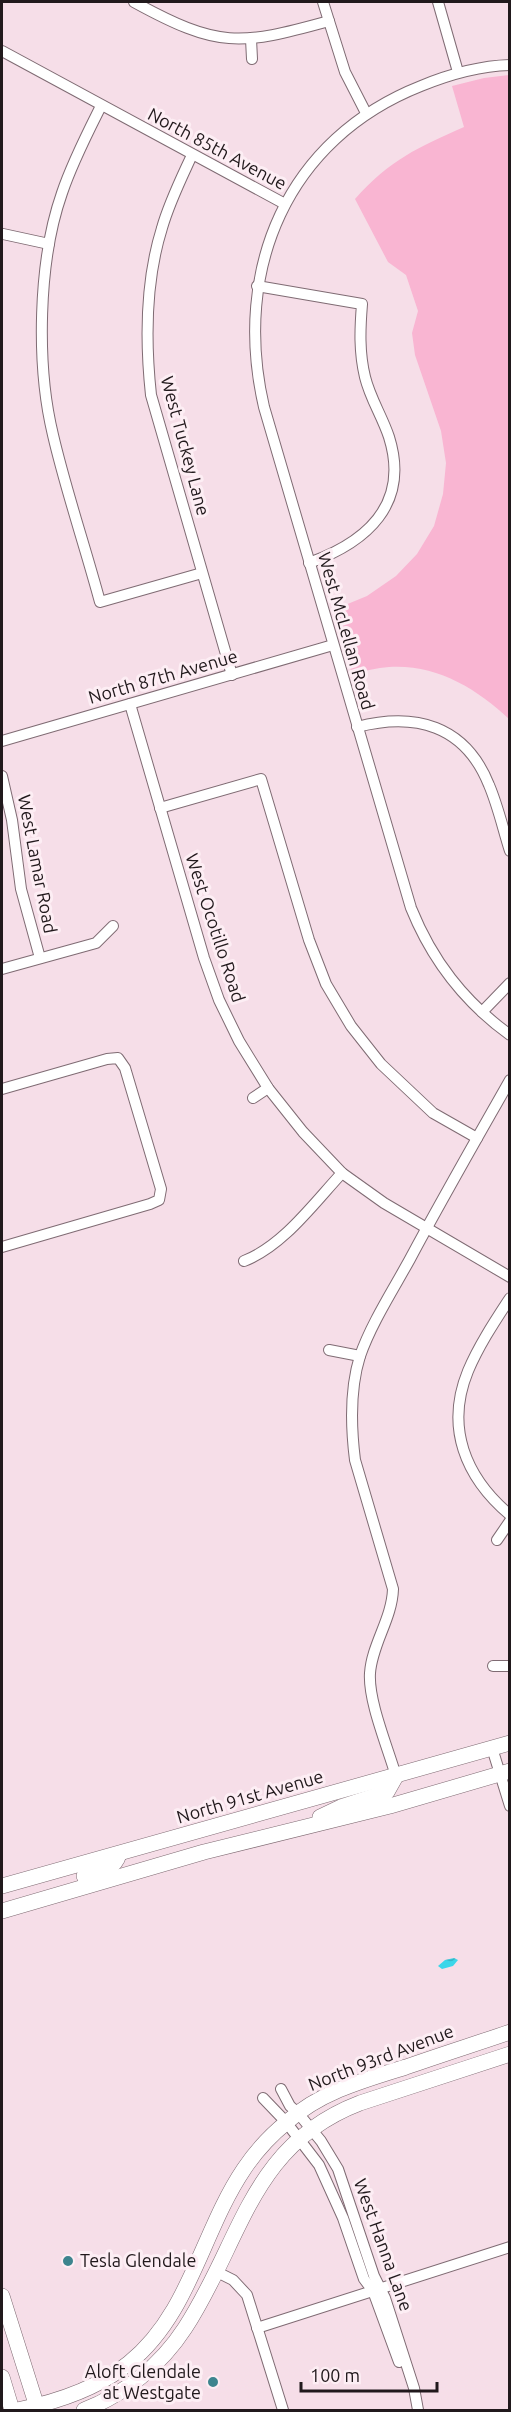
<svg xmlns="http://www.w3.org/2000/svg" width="511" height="2412" font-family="Ubuntu,sans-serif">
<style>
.green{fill:#f9b5d2}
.water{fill:url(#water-waves)}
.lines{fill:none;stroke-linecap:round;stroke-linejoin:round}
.street-casing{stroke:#7f6b73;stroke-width:12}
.secondary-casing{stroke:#7f6b73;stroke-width:16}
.street{stroke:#fff;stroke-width:10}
.secondary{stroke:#fff;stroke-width:15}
.poi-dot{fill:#3d848e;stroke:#fdeef4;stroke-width:2}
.labels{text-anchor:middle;stroke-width:6;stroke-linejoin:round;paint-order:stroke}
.street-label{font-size:18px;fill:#21191c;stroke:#fdeef4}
.poi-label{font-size:18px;fill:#21191c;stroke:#fdeef4;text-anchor:start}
</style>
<defs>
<pattern id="water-waves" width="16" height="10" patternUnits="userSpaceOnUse" patternTransform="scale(1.5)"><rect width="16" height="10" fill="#3bd6e9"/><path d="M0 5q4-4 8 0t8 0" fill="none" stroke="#34b7c7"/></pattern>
</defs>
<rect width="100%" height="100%" fill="#f6dee8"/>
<path class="green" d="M 509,75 L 510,75 L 509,719 C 476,688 436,664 389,667 C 377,668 364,671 352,674 L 333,610 L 367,596 L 396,576 L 417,554 L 434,526 L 443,494 L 446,463 L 441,431 L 415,355 L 412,333 L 418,311 L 406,275 L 388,262 L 355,199 C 391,159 417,148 464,127 L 452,86 L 484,78 Z"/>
<polygon class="water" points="454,1958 458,1960 453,1966 442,1969 438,1966 445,1960"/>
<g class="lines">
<defs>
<g id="street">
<path d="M 134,2 C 218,48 239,46 329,21"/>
<polyline points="323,2 345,72 366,113"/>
<polyline points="438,2 458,72"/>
<polyline points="251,39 252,59"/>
<polyline points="2,51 285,204"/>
<path d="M 510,65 C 478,66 450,74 421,86 C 287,139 232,269 264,407 L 411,908 C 432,960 463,1001 510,1035"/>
<path d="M 101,106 C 87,134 72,163 62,193 C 38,261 36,365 53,435 C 66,491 85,546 100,602 L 202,573"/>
<path d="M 192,155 C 181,179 169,203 162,228 C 145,282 145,339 151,395 L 232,675"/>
<polyline points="3,234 49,244"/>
<path d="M 257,286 L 362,304 C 360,329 359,352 365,377 C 370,398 382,416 389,437 C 410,504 367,542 309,563"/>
<polyline points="130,704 204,958 219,1000 239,1041 268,1088 303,1132 342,1173 384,1203 510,1277"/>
<path d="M 357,727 C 415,712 465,725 489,785 C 498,806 503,829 510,851"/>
<polyline points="2,741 333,645"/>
<polyline points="2,776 12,820 21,889 40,958"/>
<polyline points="160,808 261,779 309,940 326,984 351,1026 381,1064 433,1113 477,1138"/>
<polyline points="2,969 96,943 113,926"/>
<polyline points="482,1012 510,983"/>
<polyline points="2,1089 107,1059 118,1058 125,1068 161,1189 159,1200 150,1204 2,1247"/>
<polyline points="253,1098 268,1088"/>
<path d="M 244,1261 C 283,1246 314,1203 342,1173"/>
<path d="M 510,1298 C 495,1321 479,1345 468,1371 C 445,1427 465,1477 510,1515"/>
<polyline points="329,1350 360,1356"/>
<polyline points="497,1540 510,1521"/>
<polyline points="493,1666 510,1666"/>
<polyline points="492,1748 510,1806"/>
<path d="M 396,1776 C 388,1748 368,1701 370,1673 C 372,1644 392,1619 393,1589 L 355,1460 C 351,1428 350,1388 360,1356 C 371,1324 393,1290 410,1259 C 442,1199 476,1140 510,1080"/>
<polyline points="281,2089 290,2106 298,2113 321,2141 338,2169 374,2276 385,2298 414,2388 418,2410"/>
<polyline points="263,2098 286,2122 319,2165 343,2218 364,2279 373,2291 399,2362"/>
<polyline points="215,2271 233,2280 247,2295 283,2410"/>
<polyline points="257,2328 510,2247"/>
</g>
<g id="secondary">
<polyline points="320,1817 341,1807 387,1792 396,1776"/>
<path d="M 84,1876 C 99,1872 115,1870 119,1854"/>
<polyline points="2,1886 510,1743"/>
<polyline points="2,1911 204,1852 390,1806 510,1771"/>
<polyline points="2,2296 38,2410"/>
<polyline points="2,2377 12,2410"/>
<path d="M 17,2410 C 57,2402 97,2389 129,2363 C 190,2314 202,2231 244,2169 C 256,2151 271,2135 287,2122 C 320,2092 364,2080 406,2067 C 440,2055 475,2044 510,2032"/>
<path d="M 84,2410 C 125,2394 161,2365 185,2328 C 242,2241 250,2145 360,2103 L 510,2054"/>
</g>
</defs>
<use href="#street" class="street-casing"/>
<use href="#secondary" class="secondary-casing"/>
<use href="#street" class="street"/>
<use href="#secondary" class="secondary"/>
</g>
<g class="poi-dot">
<circle cx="68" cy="2261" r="6"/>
<circle cx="213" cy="2382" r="6"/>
</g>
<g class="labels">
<g class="street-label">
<text transform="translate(217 149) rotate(28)" y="6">North 85th Avenue</text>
<text transform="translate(185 446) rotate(75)" y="6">West Tuckey Lane</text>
<text transform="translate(346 631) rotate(74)" y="6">West McLellan Road</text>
<text transform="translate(163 677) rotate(-16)" y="6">North 87th Avenue</text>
<text transform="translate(37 864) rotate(79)" y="6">West Lamar Road</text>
<text transform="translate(215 928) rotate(72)" y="6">West Ocotillo Road</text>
<text transform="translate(250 1797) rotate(-16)" y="6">North 91st Avenue</text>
<text transform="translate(381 2058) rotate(-21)" y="6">North 93rd Avenue</text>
<text transform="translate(383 2245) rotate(70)" y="6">West Hanna Lane</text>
</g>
<g class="poi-label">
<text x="80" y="2267">Tesla Glendale</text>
<text x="201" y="2378" text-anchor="end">Aloft Glendale<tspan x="201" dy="21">at Westgate</tspan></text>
</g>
</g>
<rect width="511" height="2412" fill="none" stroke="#21191c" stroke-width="6"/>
<path d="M301 2382v9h136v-9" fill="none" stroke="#21191c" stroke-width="3"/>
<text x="310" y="2382" font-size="18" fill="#21191c" stroke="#fdeef4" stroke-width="4.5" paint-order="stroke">100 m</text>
</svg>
